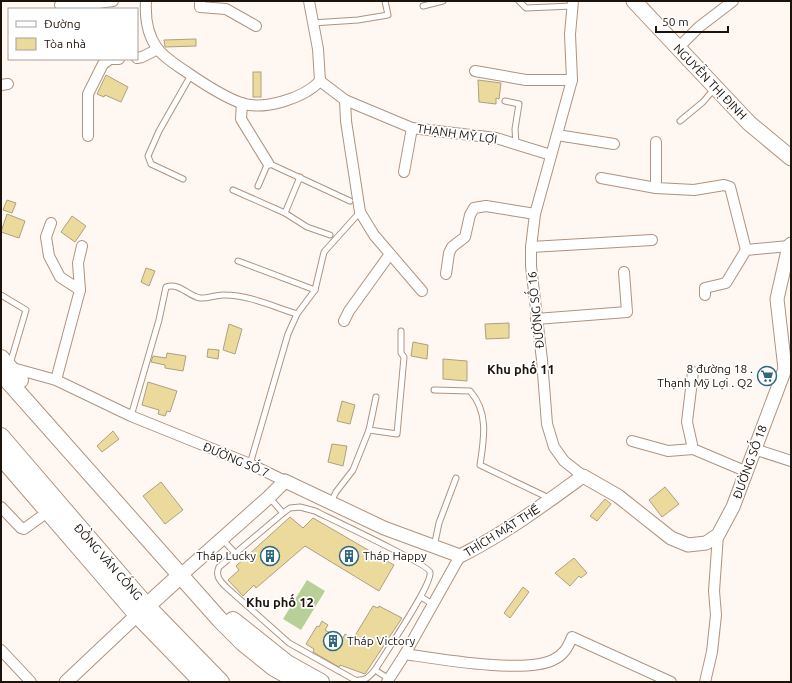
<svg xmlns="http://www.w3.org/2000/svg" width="792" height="683" font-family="Ubuntu,sans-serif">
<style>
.water{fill:#b8d097}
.building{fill:#ecd99c;stroke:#aca280}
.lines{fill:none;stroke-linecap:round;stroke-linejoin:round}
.service-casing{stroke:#b1937d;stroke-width:7}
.minor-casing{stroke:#b1937d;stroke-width:12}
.tertiary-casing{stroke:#b1937d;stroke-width:15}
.secondary-casing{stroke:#b1937d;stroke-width:17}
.primary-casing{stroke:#b1937d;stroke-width:18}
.service{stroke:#fff;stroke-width:5}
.minor{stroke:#fff;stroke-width:10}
.tertiary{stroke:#fff;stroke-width:13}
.secondary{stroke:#fff;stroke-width:15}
.primary{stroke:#fff;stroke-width:16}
.labels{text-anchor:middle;stroke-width:3.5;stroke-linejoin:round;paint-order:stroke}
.street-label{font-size:12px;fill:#1e130b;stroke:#fff}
.poi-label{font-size:12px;fill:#1e130b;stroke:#fff;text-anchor:end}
.neighbourhood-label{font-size:13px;font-weight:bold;fill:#1e130b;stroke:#fff}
</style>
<rect width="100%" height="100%" fill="#fef7f2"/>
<polygon class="water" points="307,580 325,591 301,630 283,619"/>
<g class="building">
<polygon points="196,39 196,46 165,47 164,40"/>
<rect x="253" y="72" width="8" height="25"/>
<polygon points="106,75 128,87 121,102 105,95 104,97 97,94"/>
<polygon points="478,80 501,83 499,99 496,98 496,104 479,102"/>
<polygon points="7,200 16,203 12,213 3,210"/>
<polygon points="7,214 25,221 19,238 1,232"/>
<polygon points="72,216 86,226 75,242 61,232"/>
<polygon points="146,268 155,271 149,286 141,282"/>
<polygon points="509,323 509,338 486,339 485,324"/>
<polygon points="229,324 242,329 235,354 223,350"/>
<polygon points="413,342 428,345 427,359 411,356"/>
<polygon points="208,349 219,350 218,359 207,357"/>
<polygon points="167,353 186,356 183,371 165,368 165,365 151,362 153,356 166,358"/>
<polygon points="443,359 467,361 467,381 443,379"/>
<polygon points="148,382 177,391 170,412 167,411 165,416 158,414 159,410 142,405"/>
<polygon points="342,401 355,405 350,424 337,421"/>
<polygon points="113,431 119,439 102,452 97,446"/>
<polygon points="332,444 347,446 343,466 328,462"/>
<polygon points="161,482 183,510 165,524 143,496"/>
<polygon points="665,487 679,504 662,517 649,500"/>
<polygon points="605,499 611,504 597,521 590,516"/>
<polygon points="290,517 303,528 313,518 394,565 379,591 305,546 256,588 254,585 243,596 228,580 239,570 236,566"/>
<polygon points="574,558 587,573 581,578 579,576 570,586 555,573"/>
<polygon points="523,587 529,592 510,618 504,613"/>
<polygon points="373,606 378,608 379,606 402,618 365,674 340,665 339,667 313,652 314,649 306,644 317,626 319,627 322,621 328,625 325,630 342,640 345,634 353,639"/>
</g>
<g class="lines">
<defs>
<g id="service">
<polyline points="519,1 526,8 572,6"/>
<polyline points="423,6 443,1"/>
<polyline points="312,23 358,20 388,15 385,1"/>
<polyline points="505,101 519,104 515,129 516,144"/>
<polyline points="680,121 703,102 714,89"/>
<polyline points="183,179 151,164 148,156 159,131 191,75"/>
<polyline points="258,186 268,163 350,201"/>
<polyline points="233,190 285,213 307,227 330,235"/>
<polyline points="285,213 300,177"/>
<polyline points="238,261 315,290"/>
<polyline points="1,295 26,310 10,364"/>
<path d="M 434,390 L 470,391 C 489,412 484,439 480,465 L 551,499"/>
<polyline points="376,397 369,430 397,434 404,357 401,353 401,331"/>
<path d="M 131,416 L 159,320 L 166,287 C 179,282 188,296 200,298 C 208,299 217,294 225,295 C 249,295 274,307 297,314"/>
<polyline points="250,464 288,334 297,314 315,290 324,252 360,212"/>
<polyline points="269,497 283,513"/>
<polyline points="331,502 336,492 353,470 369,430"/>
<path d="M 300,507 L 315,511 C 329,518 429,565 430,572 C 433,584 384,655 375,670 C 369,677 366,681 355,680 L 289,643 L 226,587 C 220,581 215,576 219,567 L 283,513 L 290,508 Z"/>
<polyline points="222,539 235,553"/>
<polyline points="434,547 439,523 456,478"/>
<polyline points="421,597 434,605"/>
<polyline points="375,670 389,679"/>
</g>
<g id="minor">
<path d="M 146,1 C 145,17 147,34 157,48 C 164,58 178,66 188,73 C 204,84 222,96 241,103 C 264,111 304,98 320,81 L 345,100 L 412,128 L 496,138 L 551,155"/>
<polyline points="200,1 200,7 226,9 256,26"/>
<polyline points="309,1 318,49 320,81"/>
<polyline points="573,1 570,34 572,80 535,214 531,247 531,266 542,360 547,424 554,447 564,461 583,476"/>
<polyline points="60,5 75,6 113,1"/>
<polyline points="677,49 699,27 733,1"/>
<polyline points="137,58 142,57 158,49"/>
<polyline points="475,71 526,80 572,80"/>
<polyline points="1,85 8,84"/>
<polyline points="345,100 346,121 360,212 374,235 422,291"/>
<polyline points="242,103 241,119 268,163"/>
<polyline points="557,135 614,144"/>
<polyline points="88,136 88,94 103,64 110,59 119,59"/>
<polyline points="656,142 656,188 694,190 724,185 730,187 746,250"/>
<polyline points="404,172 412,128"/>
<polyline points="601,178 656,188"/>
<polyline points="51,223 46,237 49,256 60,277 80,290 56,380"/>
<polyline points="531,247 652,240"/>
<polyline points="446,274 449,253 452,247 465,237 470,215 474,208 486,206 535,214"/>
<polyline points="80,290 78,263 82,246"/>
<polyline points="705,295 705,288 726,283 746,250 789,246"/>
<polyline points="536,319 627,312 624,272"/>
<polyline points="344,321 349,311 390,254"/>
<polyline points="9,367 56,380 131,416 250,464 285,481"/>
<polyline points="693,372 687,422 693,449 745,471"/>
<polyline points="632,441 668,451 693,449"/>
<polyline points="754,449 791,461"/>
<polyline points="1,507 21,528 24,529 49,511"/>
<polyline points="1,650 31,682"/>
<path d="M 405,654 C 439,659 524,674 553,660 C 564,655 568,647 572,637 L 671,682"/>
<polyline points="387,682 405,654 460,556"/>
<polyline points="705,682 712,652 716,615 714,591 718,535"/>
</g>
<g id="tertiary">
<path d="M 181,575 L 269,497 L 285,481 L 384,528 L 460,556 C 504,534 543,505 583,476 L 618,496 L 671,538 L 688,545 L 706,543 L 718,535 L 733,507 L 785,369 L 777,299 L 789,246 L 791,244"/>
<polyline points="66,682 137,615"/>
</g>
<polyline id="secondary" points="634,1 749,123 791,158"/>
<g id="primary">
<polyline points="1,358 20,380"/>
<polyline points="1,373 220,620 243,643 274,668 299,682"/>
<polyline points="1,436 147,606 221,682"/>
<polyline points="1,457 137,615 202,682"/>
<polyline points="139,613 181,575"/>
<polyline points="233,620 287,663 321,682"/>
</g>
</defs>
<use href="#service" class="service-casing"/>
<use href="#minor" class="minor-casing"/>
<use href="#tertiary" class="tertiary-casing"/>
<use href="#secondary" class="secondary-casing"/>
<use href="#primary" class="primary-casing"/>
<use href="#service" class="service"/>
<use href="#minor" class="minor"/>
<use href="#tertiary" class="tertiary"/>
<use href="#secondary" class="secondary"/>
<use href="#primary" class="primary"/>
</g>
<defs>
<symbol id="supermarket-ring" viewBox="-11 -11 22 22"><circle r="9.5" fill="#fff" stroke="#2d6880" stroke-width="1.5"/><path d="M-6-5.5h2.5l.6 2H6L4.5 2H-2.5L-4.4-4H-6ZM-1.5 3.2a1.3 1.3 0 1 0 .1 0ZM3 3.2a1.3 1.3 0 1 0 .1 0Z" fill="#2d6880"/></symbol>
<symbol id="building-ring" viewBox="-11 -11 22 22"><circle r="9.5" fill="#fff" stroke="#2d6880" stroke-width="1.5"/><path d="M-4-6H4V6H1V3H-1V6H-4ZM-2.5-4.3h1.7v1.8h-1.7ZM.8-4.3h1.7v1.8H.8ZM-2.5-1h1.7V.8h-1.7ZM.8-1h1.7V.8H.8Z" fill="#2d6880"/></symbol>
</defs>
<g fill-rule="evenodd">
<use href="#supermarket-ring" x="756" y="365" width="22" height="22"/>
<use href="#building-ring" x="259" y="545" width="22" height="22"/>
<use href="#building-ring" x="338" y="545" width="22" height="22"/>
<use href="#building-ring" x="322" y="630" width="22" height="22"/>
</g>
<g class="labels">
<g class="street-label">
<text transform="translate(710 82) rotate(46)" y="4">NGUYỄN THỊ ĐỊNH</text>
<text transform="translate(457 134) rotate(8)" y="4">THẠNH MỸ LỢI</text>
<text transform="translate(536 310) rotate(-96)" y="4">ĐƯỜNG SỐ 16</text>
<text transform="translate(236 460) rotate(23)" y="4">ĐƯỜNG SỐ 7</text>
<text transform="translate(750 462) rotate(-70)" y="4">ĐƯỜNG SỐ 18</text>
<text transform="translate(502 531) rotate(-32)" y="4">THÍCH MẬT THỂ</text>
<text transform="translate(108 562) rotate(49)" y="4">ĐỒNG VĂN CỐNG</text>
</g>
<g class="poi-label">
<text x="753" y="373">8 đường 18 .<tspan x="753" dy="14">Thạnh Mỹ Lợi . Q2</tspan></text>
<text x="256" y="560">Tháp Lucky</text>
<text x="363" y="560" text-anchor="start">Tháp Happy</text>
<text x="347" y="645" text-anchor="start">Tháp Victory</text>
</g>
<g class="neighbourhood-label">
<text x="521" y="374">Khu phố 11</text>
<text x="280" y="607">Khu phố 12</text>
</g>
</g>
<rect width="792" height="683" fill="none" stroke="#1e130b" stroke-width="4"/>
<rect x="8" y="8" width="130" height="52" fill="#ffffff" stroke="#a5a19d"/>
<rect x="16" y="21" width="20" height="6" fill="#ffffff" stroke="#a5a19d"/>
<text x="44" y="28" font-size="12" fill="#1e130b">Đường</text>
<rect x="16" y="38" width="20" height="12" fill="#ecd99c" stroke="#a5a19d"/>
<text x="44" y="48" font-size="12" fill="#1e130b">Tòa nhà</text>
<path d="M656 26v6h72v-6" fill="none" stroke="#1e130b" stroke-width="2"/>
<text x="662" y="26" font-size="12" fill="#1e130b" stroke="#ffffff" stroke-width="3" paint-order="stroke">50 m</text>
</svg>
